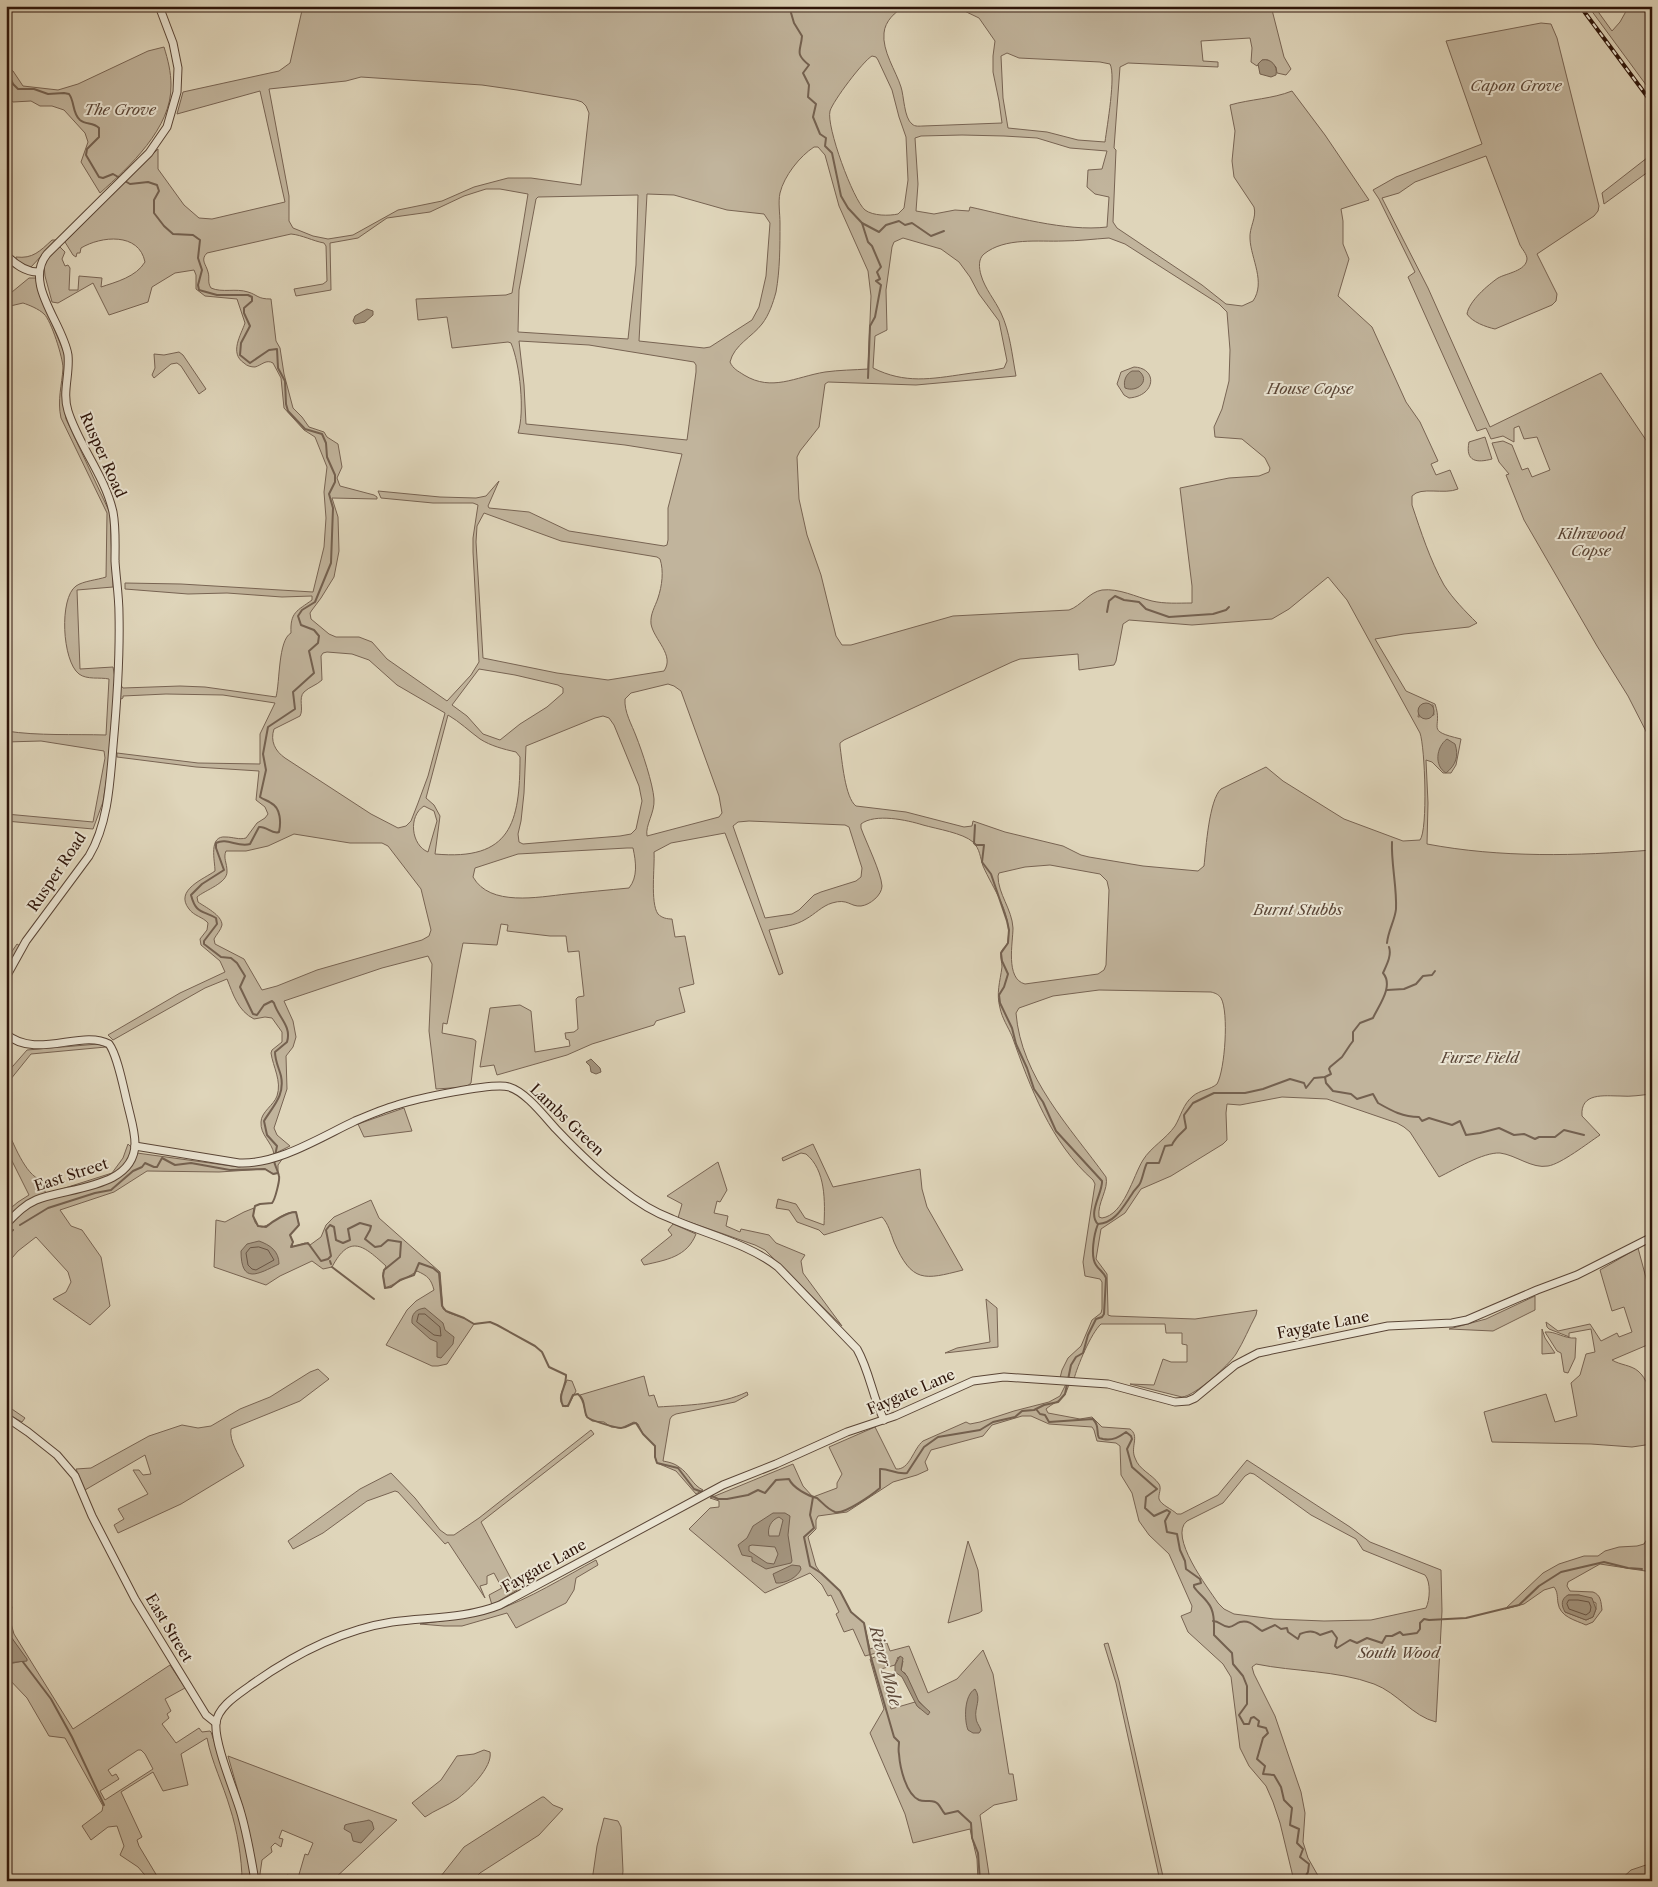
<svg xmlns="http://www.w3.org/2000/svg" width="1658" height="1887" font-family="'Libre Caslon Text',serif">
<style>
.green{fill:#c1b49c;stroke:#786453;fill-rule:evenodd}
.water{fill:#a3947e;stroke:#746150;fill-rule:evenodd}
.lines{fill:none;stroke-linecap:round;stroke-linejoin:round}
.shore{stroke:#685444;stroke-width:1}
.stream{stroke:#746150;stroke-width:2}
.minor-casing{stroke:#5a4536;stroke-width:9}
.minor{stroke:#eae4d2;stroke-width:7}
.rail-casing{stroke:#2e150a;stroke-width:4}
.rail{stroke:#eae4d2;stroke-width:2;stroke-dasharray:5.5;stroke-linecap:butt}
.labels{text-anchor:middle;stroke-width:4;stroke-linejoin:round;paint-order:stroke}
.park-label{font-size:15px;font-style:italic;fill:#5a4536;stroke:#eae4d2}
.street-label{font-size:15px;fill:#2e150a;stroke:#eae4d2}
.water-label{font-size:16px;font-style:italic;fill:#5d4838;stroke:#eae4d2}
</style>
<rect width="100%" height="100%" fill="#dfd5ba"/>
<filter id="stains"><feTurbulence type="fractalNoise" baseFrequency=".004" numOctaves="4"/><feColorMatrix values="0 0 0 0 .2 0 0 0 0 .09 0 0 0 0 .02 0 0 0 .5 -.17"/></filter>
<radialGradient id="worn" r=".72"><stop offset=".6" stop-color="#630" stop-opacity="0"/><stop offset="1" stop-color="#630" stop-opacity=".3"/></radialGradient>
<g class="green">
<path d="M 303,6 L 905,6 C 895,12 885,21 884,33 C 882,51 896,71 901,87 C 904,96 904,118 912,124 C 915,127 920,126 923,126 L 1002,123 L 999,101 L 993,72 L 993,56 L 995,41 L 979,18 L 954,6 L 1271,6 L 1284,57 L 1291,69 L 1286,75 L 1277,73 L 1276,67 L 1268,60 L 1262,60 L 1257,66 L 1251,62 L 1252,48 L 1250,38 L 1201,41 L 1203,61 L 1218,62 L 1218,67 L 1128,63 L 1120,67 L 1114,148 L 1116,150 L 1113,222 L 1117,228 L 1202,285 L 1226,304 L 1242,306 L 1253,301 C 1266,282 1251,259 1250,239 C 1249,227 1257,218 1254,207 L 1234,177 L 1232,161 L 1235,131 L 1230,105 C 1251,99 1272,99 1292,91 L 1325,135 L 1369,200 L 1341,209 L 1343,221 L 1343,244 L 1349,259 L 1338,296 L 1372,327 L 1406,402 L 1420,422 L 1438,461 L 1431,464 L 1436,475 L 1450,470 L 1458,489 C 1444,495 1421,486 1412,496 L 1412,505 C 1421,532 1430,560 1444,585 C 1453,599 1465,611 1477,623 L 1469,627 L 1404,634 L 1375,639 L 1406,691 L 1435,704 C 1444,729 1423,730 1461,739 L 1456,765 L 1451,773 L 1443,773 L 1432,762 L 1426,760 L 1428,803 L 1427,844 C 1501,858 1577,856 1652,850 L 1652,1094 C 1641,1095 1631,1097 1620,1096 C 1605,1096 1580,1092 1582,1116 L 1600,1135 C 1588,1143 1561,1164 1548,1166 C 1532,1169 1516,1155 1500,1153 C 1483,1152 1454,1170 1439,1177 L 1410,1132 L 1404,1127 L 1397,1123 L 1327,1099 L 1282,1097 L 1240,1105 L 1227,1104 L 1226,1113 L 1227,1140 L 1223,1144 L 1171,1176 L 1141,1189 L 1125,1213 L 1101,1229 L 1096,1259 L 1107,1274 L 1108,1311 L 1108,1315 L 1111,1316 L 1195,1319 L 1257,1310 L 1256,1315 C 1249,1328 1244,1341 1236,1354 C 1229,1365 1195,1396 1182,1397 L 1130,1384 L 1154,1385 L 1163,1359 L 1171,1362 L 1187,1362 L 1187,1345 L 1182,1344 L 1182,1333 L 1166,1333 L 1165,1324 L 1101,1324 C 1091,1333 1077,1367 1074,1379 L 1060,1378 L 1062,1370 L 1068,1358 L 1081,1346 L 1092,1320 L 1101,1313 L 1102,1309 L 1102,1282 L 1100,1279 L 1085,1276 L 1083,1262 L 1095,1184 L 1093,1180 C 1051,1143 1030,1087 1012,1036 C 1008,1027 1002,1018 1000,1008 C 996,993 1000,982 1002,967 C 1002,962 1000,957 1001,952 C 1003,947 1008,946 1008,940 C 1012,913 993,889 983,866 C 980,857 980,849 973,842 C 963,833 937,829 923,825 C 907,820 875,813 861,824 L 861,828 C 866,842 881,872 882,886 C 882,895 870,905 861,906 C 850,907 848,898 832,903 C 822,906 815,914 806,919 C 795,926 782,927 769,930 L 783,973 L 779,975 L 725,833 L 671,843 L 654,852 C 655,866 650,903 658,914 C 662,918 667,919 672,919 L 675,937 L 685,936 L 694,984 L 679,988 L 685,1012 L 656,1021 L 654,1025 L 592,1044 L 567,1055 L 497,1075 L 494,1065 L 480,1067 L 490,1008 L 520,1005 L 531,1011 L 535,1052 L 570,1046 L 569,1040 L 566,1039 L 565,1033 L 574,1032 L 578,1029 L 576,999 L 578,997 L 584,996 L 579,951 L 568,952 L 566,936 L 550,936 L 507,931 L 508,925 L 501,924 L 497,945 L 463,943 L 447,1024 L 443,1023 L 442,1033 L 473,1039 L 476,1041 L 471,1083 L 466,1087 L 436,1089 L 429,1031 L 432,964 L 428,956 L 382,968 L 284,1001 L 293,1021 L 296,1037 L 293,1047 L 286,1056 L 287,1089 L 274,1128 L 277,1135 L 290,1146 L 274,1154 C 272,1142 260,1135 261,1122 C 261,1112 274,1105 277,1096 C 282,1081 273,1067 271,1053 L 272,1050 L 282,1042 L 282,1032 L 272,1018 L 265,1017 L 254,1019 C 238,1011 233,994 227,979 L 205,988 L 113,1040 L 108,1035 L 180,993 L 225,972 L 220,961 L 201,945 L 200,939 L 207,930 L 208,923 C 203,917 194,916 189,909 C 174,890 204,879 215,871 C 215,861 208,835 226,837 C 233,837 239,840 246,838 L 257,823 L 265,818 L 268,814 L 265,807 L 256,800 L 259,771 L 196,767 L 117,757 L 117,753 L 198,763 L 260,764 L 260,734 L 275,703 L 223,695 L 166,694 L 123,696 L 123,698 L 119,700 L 103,802 L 93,829 L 6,821 L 6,814 L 93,822 L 105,758 L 104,751 L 41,741 L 6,742 L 6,731 C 39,736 73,734 106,735 L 109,679 C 100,677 87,680 79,674 C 62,661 59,598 76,586 C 83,581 97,580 106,577 L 107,513 L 61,418 C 57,400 62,385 63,368 C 63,358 51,320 44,314 C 39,309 29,305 23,303 L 6,307 L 6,288 L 12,292 L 29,278 L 37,278 L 49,316 L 65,355 L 66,365 L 64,407 L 66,419 L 110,513 L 113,587 L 77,590 L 80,669 L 113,667 L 115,678 L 123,688 L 180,686 L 205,687 L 276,697 C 280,682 278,640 291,633 C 290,612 297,611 312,600 L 312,596 L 282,597 L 227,593 L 188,594 L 125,589 L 125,583 L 181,584 L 313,592 L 324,547 L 326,518 L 324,492 L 327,467 L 315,437 L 304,430 L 284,408 L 281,378 L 273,363 C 266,359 262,365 255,367 C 251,367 247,366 244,363 C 229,353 241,335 245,323 L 237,299 L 205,296 L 196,289 L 196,275 L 194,270 L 175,273 L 152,287 L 148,302 L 109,315 L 93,283 L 58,303 L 52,302 L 45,276 L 44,265 L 46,260 L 57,247 L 60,247 L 65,252 L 62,259 L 65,266 L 68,265 L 70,268 L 69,290 L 78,290 L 79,276 L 102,278 L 101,287 C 116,282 136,277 145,262 C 139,232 101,236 81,248 L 80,253 L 77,253 L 76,257 L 73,255 L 65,242 L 158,149 L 158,169 L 184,205 L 199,218 L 212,219 L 285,202 L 260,91 L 177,114 L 183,92 L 279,71 L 290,63 ZM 1007,53 L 1019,58 L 1100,62 L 1110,64 C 1116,76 1107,126 1105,142 L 1078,140 L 1047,132 L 1008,128 L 1003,98 L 1001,56 ZM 872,56 L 876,57 L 878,60 L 892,90 L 899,117 L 906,137 L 908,180 L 904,208 L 898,214 C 889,216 873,216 865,210 C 853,200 826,126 830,111 C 833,101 863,61 872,56 ZM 361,77 L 482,85 L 517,90 L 576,100 L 582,102 L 586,106 L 589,113 L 581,185 L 531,178 L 508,178 L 474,187 L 442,201 L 398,210 L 353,235 L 328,239 L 313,236 L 293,228 L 289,221 L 289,196 L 269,89 L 346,81 ZM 962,135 L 1004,136 L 1037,138 L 1070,148 L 1107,151 L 1102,169 L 1088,170 L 1087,187 L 1095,194 L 1109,197 L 1107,227 C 1066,232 1011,216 970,207 L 969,211 L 955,210 L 934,214 L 916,211 L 918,184 L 915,138 L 921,136 ZM 814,147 L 818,147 L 825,155 L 839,206 L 868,271 L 871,296 L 868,369 C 854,370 839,370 825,372 C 795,377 772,392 744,375 C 738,371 733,369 730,362 C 734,345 752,337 762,324 C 769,315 773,303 776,292 C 780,270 780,246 780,223 C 780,214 778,202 780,193 C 784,176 800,156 814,147 ZM 486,189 L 500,189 L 528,194 L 512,293 L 506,295 L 416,299 L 418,320 L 447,317 L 452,348 L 508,342 L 511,343 C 520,364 525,412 518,433 L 625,445 L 682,454 L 668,508 L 668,540 L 667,545 L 664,546 L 569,531 L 529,512 L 489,508 L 488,506 L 499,481 L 486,496 L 476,498 L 440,497 L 378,491 L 381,498 L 433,503 L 473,503 L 478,505 L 473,538 L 473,552 L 479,662 L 471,675 L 447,701 L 387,659 L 372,642 L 359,637 L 336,637 L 329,634 L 311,619 L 310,613 L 312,610 L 321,598 L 334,577 L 339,551 L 338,517 L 332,498 L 377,499 L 377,497 L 374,495 L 340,486 L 337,478 L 342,467 L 338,444 L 327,437 L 324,432 L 309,427 L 302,417 L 293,408 L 284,374 L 280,348 L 276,341 L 271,299 C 257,299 258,295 248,292 C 236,288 222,293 211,288 C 207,282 210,278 208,272 C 206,264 200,260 207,253 L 291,234 C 302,235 313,241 324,243 L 326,246 L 327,281 L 323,284 L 294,289 L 296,296 L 331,290 L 330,243 L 358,238 L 387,218 L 430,212 L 464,196 ZM 647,194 L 674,195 L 727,210 L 764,214 L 770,223 L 766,276 L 759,307 L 752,320 L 710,347 L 704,348 L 639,341 ZM 638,195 L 636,265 L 628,339 L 518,332 L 519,290 L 536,199 L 538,197 ZM 903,238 L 941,249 L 959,262 L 970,277 L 979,294 L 999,321 L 1007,361 L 1004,368 C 991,371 978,372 965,374 C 931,379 905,384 873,368 L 875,336 L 887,330 L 886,290 L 892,247 L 894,242 ZM 1109,238 L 1125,244 L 1219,304 L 1227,312 L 1230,350 L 1229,381 L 1222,409 L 1214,427 L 1215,437 L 1242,439 L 1265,458 L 1270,468 L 1269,472 L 1259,476 L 1229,478 L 1180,488 L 1192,586 L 1192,603 C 1178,603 1165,604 1152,601 C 1136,597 1119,588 1102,590 C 1089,592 1081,606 1069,610 L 953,616 L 851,645 L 842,645 L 836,636 L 821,575 L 807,535 L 799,499 L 797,457 L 800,451 L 819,427 L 825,384 L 828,382 L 916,385 L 1016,376 C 1012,355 1010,332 1001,313 C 995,300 985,289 981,275 C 979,268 978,259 984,254 C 1005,237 1039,242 1063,241 C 1078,241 1094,239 1109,238 ZM 519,341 L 589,345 L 694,362 L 696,365 L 696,372 L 687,440 L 526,424 L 524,385 ZM 484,513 L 561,541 L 657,557 L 660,559 C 664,571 662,586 658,598 C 655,607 650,614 651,624 C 654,640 675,655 664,671 L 608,680 L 557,673 L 483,658 L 476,542 L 477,526 ZM 1328,577 L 1347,600 L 1420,733 C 1425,747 1428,830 1420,840 L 1403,841 L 1344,819 L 1283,781 L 1266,767 L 1221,789 C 1209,800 1206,848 1204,866 L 1198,871 L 1143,866 L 1089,857 L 1081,855 L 1063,846 L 1005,832 L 973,821 L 972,826 L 964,827 L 906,812 L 856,806 C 845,798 842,760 840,746 L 840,743 L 844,740 L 1012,662 L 1020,659 L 1078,654 L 1079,670 L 1114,665 L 1116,661 L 1123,624 L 1129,620 L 1192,625 L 1272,619 L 1289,609 ZM 327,652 L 352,654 L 369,660 L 397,685 L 445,713 L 428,776 L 418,803 L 411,821 L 406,826 L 398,828 L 371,814 L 285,758 C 275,751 270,741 274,729 L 300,716 C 304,709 298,698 304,692 C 309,687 317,685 322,680 L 321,656 L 323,653 ZM 479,669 L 515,675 L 558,685 L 563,688 L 563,693 L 547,707 L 520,724 L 500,740 L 483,734 L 467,716 L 452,705 ZM 668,684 L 674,686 L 681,691 L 719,796 L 722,813 L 719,817 L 647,836 C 645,825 655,813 654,799 C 653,784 642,751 636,736 C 632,725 624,712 625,699 L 631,693 ZM 1433,705 L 1434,715 L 1418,717 L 1420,706 ZM 448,715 C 460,722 469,731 480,739 C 491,746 503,749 516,752 L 520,757 C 520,823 511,861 435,854 L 440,816 L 434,805 L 426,798 ZM 603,716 L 609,718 L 614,725 L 639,786 L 642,801 L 636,829 L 631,834 L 620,836 L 523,844 L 519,842 L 518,834 L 521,821 L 524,793 L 526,746 L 595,718 ZM 424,806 L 434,811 L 437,821 L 428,852 C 411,845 408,816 424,806 ZM 749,821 L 845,825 L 849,827 L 862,868 L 861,877 L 856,881 L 821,892 L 814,895 L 799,910 L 792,914 L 765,918 L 733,826 L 738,822 ZM 294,834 L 350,843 L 382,843 L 388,846 L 421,889 L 431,930 L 429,936 L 422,940 L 317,970 L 277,986 L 262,990 L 244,959 L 215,944 L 214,939 C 216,935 221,930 222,925 C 222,915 205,907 198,902 L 197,897 C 205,890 228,883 227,871 C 227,863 223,858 226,851 L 246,851 L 268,846 ZM 627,848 L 633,848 C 636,862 638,877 629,888 C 608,890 587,892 567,894 C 538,897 490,907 473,877 L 475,868 L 518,854 ZM 1050,865 L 1100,874 L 1107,881 L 1109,890 L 1106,965 L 1104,970 L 1098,974 L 1025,984 C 1005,979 1013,942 1013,928 C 1012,909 998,894 998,876 L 999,873 L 1025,867 ZM 1099,990 L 1211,992 C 1215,993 1218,994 1221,998 C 1229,1012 1225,1070 1217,1084 C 1210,1090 1200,1090 1193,1096 C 1183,1104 1181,1116 1175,1126 C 1166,1139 1151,1147 1143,1160 C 1133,1176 1124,1215 1102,1218 L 1099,1217 C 1097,1203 1109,1189 1106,1177 C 1070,1127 1021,1077 1016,1013 L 1019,1008 L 1053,996 Z"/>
<polygon points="1588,6 1594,6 1612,31 1620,22 1629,6 1652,6 1652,93"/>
<path d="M 1541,23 L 1551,24 L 1557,38 L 1599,206 L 1598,211 L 1594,216 L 1537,254 L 1557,294 L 1556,301 L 1552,305 L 1495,329 C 1486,327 1472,322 1467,314 C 1469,301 1488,285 1498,278 C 1507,273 1526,271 1527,259 C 1527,254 1522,249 1520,245 L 1486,156 L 1415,182 L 1399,193 L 1382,198 L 1428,288 L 1490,427 L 1601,373 L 1652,449 L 1652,743 L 1628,696 L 1597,646 L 1524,520 L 1506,475 L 1509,474 L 1499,462 L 1492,443 L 1503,441 L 1512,445 L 1522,470 L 1528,468 L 1532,477 L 1550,470 L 1537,437 L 1524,439 L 1519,426 L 1514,428 L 1514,442 L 1503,436 L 1491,439 L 1486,428 L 1477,431 L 1408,277 L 1415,272 L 1379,199 L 1373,190 L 1396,177 L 1482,144 L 1446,41 Z"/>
<path d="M 164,47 C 168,60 171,72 171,85 C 172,128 129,167 100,193 L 81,162 L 88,142 L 85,133 L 64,110 L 52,106 L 40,106 L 31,101 L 13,102 L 6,96 L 6,66 L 13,71 L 23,86 L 58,90 L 78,84 L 148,51 Z"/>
<polygon points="1652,154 1652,169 1604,204 1602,193"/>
<path d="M 52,240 L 56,240 L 31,267 L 26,267 L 16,260 L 16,257 C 33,259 40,251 52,240 Z"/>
<polygon points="179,352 183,355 206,389 199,394 181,366 177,363 171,364 154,378 152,375 155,368 154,354 164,355"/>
<path d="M 1134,367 C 1158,368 1156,396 1129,398 L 1124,395 L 1117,384 L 1121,372 Z"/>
<path d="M 1485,437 L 1492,459 C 1477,463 1465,462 1469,442 Z"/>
<polygon points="17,944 20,946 6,971 6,960"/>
<polygon points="98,1044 106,1047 31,1054 6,1085 6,1074 27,1050"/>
<polygon points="404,1108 412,1131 364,1137 358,1124"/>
<path d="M 6,1127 C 13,1142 25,1175 41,1180 L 46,1194 L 112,1173 L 123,1158 L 128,1144 L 137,1153 L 239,1167 L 283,1158 L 278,1165 L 278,1173 L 274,1174 L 265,1169 L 219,1172 L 147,1171 L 114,1192 L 60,1210 L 71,1226 L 82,1230 L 101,1257 L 110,1306 L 90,1325 L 53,1299 L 66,1292 L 71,1282 L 68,1272 L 36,1237 L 18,1251 L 6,1265 L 6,1212 L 18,1202 L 29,1195 L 6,1149 Z"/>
<path d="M 813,1144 L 833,1187 L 920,1169 L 922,1189 L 927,1207 L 963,1270 C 924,1280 912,1283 894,1242 C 891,1234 888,1223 882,1217 L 824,1235 L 819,1230 L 797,1222 L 789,1210 L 776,1208 L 778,1199 L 796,1204 L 805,1218 L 824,1225 C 825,1202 826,1170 806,1154 L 801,1153 L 783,1161 L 782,1158 Z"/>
<polygon points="718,1162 727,1190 720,1202 717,1201 714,1213 728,1216 726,1226 740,1232 741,1229 769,1235 776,1243 805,1255 801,1261 803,1273 842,1326 765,1250 755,1245 678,1218 682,1204 667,1196"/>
<path d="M 371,1200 L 379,1218 L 440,1272 L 443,1309 L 449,1313 L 464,1318 L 474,1324 L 447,1364 L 438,1366 L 432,1366 L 386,1345 L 407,1310 L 416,1301 L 434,1290 C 431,1279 428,1276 417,1271 C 414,1274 389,1287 385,1288 L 383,1273 L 386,1266 C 364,1246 350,1233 332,1267 L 323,1269 L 312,1261 L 280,1276 L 266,1285 L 214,1267 L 216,1220 L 225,1222 L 244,1212 L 254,1208 C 253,1216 253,1226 262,1227 C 274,1224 283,1211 296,1212 L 299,1224 L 297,1228 L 290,1235 L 293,1242 L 291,1246 L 292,1247 L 305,1243 L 310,1245 L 321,1237 L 326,1225 L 334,1217 Z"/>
<path d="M 673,1224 L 696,1234 C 687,1257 666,1260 644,1265 L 641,1260 L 672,1235 L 668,1230 Z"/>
<path d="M 1638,1248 L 1652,1300 L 1652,1343 L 1612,1360 C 1620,1365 1631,1365 1638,1371 C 1656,1386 1652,1423 1652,1444 L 1632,1447 L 1591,1444 L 1492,1442 L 1484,1412 L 1546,1394 L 1555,1422 L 1577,1416 L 1571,1383 L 1580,1375 L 1586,1354 L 1595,1352 L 1591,1329 L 1569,1333 L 1569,1337 L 1567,1336 L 1549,1329 L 1547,1327 L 1546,1322 L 1558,1331 L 1590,1324 L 1601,1341 L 1617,1333 L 1619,1337 L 1632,1332 L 1624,1307 L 1612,1311 L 1600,1270 Z"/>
<polygon points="1535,1296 1535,1310 1493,1331 1449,1329 1486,1319"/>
<polygon points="986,1299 997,1308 998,1347 945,1353 957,1348 990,1342"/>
<polygon points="1542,1329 1545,1338 1555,1353 1542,1354"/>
<path d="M 1545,1332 C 1556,1331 1564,1339 1576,1338 L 1575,1358 L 1568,1373 L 1564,1372 L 1561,1353 L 1557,1351 Z"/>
<path d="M 318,1369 L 329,1379 L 300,1401 L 231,1429 C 229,1441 239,1455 244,1466 L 181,1504 L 118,1533 L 114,1525 L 124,1519 L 118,1509 L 148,1494 L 133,1470 L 139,1470 L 143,1475 L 151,1474 L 145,1455 L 85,1490 L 76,1469 L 91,1468 L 149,1436 L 182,1425 L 198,1428 L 211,1426 L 240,1409 L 270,1397 L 310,1372 Z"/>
<path d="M 644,1376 L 649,1396 L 654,1395 L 658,1407 C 687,1405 720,1405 747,1392 L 748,1395 L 735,1402 L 676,1414 L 672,1416 L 670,1419 L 663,1461 C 668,1462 674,1463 679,1467 C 689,1473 692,1485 703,1490 L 696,1494 L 676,1471 L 657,1463 L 655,1457 L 655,1446 L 643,1434 L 638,1424 L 634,1422 L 621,1428 L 611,1427 L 604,1422 L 592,1421 L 586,1416 L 583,1401 L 580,1395 Z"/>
<path d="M 567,1380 L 572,1381 L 576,1391 L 569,1404 L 565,1407 C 555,1399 564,1389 567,1380 Z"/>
<path d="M 1066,1384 L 1069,1384 C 1064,1402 1058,1399 1046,1409 L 1048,1413 L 1080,1419 L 1092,1417 L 1102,1427 L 1130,1429 C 1140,1436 1130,1447 1135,1458 C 1139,1470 1152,1474 1159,1484 C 1162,1489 1158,1494 1159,1499 C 1161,1505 1172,1509 1177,1514 L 1181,1514 L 1218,1495 L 1247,1460 L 1350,1527 L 1370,1542 L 1441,1570 L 1442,1611 L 1436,1722 C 1412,1716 1398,1693 1374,1684 C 1336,1670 1295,1672 1256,1664 L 1252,1667 L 1254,1674 L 1275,1716 L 1301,1792 L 1305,1813 L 1303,1842 L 1308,1858 L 1321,1881 L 1294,1881 L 1280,1823 L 1273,1802 L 1266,1786 L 1249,1766 L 1240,1748 L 1231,1677 L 1223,1664 L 1188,1632 L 1181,1616 L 1191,1612 L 1192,1606 L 1169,1554 L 1149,1535 L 1139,1521 L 1132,1493 L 1121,1475 L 1120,1446 L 1116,1443 L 1097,1441 L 1094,1430 L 1092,1427 L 1049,1424 L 1031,1416 L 1022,1416 L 992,1425 L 983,1436 L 931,1450 L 925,1462 L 928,1470 L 917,1475 L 893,1482 L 847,1512 L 818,1516 L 816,1520 L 816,1529 L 808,1537 L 816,1566 L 820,1572 L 840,1591 L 851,1612 L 864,1623 L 870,1649 L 887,1643 L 890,1651 L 909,1646 L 928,1693 L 957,1679 L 983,1650 L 993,1674 L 1009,1774 L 1013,1774 L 1017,1800 L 994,1805 L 980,1815 L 990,1881 L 978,1881 L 977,1859 L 970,1829 L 913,1843 L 905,1814 L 870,1733 L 884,1709 L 870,1659 L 877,1656 L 876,1653 L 865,1656 L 853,1629 L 844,1632 L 836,1614 L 839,1612 L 831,1595 L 828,1596 L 822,1585 L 810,1573 L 765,1593 L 689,1529 L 710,1508 L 719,1507 L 719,1501 L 710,1498 L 793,1464 L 803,1486 L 813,1497 L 837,1488 L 837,1483 L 842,1474 L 829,1447 L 875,1427 L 896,1469 C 910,1470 913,1449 923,1441 L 966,1422 L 970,1424 L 980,1422 L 1014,1411 L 1049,1402 L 1060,1396 ZM 1250,1473 L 1254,1474 L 1311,1515 L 1356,1539 L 1363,1550 L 1425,1575 C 1431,1582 1430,1600 1426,1608 L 1371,1620 L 1324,1621 L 1274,1619 L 1234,1614 L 1224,1609 L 1218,1603 C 1208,1588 1168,1536 1187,1521 L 1223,1503 L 1245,1476 ZM 898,1657 L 903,1661 L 901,1671 L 905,1673 L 917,1699 L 926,1709 L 919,1708 L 915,1702 L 891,1709 L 881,1669 L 895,1665 Z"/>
<polygon points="6,1405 25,1418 22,1422 6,1413"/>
<polygon points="591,1430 594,1434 481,1522 517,1590 494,1604 492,1605 489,1595 502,1588 494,1573 487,1576 487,1584 480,1586 485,1598 448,1542 445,1544 398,1492 395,1491 367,1501 323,1533 293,1549 288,1541 360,1489 391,1473 415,1498 440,1530 447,1535 454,1535 479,1518"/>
<path d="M 1652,1519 L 1652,1536 L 1649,1546 L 1652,1552 L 1652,1572 L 1600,1564 L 1568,1582 L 1567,1586 L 1570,1591 L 1593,1592 C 1601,1595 1601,1602 1602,1610 L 1593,1622 L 1586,1625 C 1575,1620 1560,1617 1558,1603 C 1557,1597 1558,1592 1554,1587 L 1544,1590 L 1524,1604 L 1505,1609 L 1543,1573 L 1559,1564 L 1584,1556 L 1598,1556 L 1605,1551 L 1619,1547 L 1637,1546 L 1644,1544 L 1647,1539 ZM 1568,1595 L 1579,1595 L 1596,1603 L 1596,1609 L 1593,1617 L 1586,1620 L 1565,1612 Z"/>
<polygon points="968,1541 978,1570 982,1611 979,1613 948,1623"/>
<path d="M 596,1560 L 598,1565 L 576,1578 L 574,1590 L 566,1603 L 516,1628 L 507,1613 L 462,1626 L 444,1626 L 420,1624 C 446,1620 471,1618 496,1610 C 528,1600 566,1576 596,1560 Z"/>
<path d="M 6,1597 L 12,1607 L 10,1620 L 14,1634 L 73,1729 L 170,1665 L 185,1688 L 165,1699 L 171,1711 L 167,1714 L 169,1718 L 162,1724 L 176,1743 L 199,1728 L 202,1732 L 210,1731 L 211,1732 L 242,1823 L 253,1881 L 242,1881 C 242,1859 237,1829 230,1808 C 223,1784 212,1763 207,1738 L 181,1754 L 188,1785 L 163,1791 L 153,1772 L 121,1792 L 142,1837 L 137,1840 L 139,1846 L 160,1881 L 150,1881 L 138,1867 L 120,1855 L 124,1846 L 117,1826 L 108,1827 L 91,1840 L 82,1826 L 102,1811 L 103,1806 L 65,1738 L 49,1736 L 27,1698 L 6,1676 L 6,1662 L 9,1664 L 27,1660 L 6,1630 ZM 138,1750 L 141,1750 L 145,1754 L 153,1769 L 105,1800 L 100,1791 L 119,1779 L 116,1774 L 112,1776 L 108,1770 Z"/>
<polygon points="1108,1643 1119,1681 1164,1881 1160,1881 1116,1683 1104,1644"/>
<path d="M 484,1750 L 490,1752 C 493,1767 468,1791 457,1799 C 447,1806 435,1810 425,1817 L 412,1803 L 441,1780 L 457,1756 L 474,1754 Z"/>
<polygon points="228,1756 397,1820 332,1881 282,1881 287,1875 298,1878 305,1854 308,1855 313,1843 282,1830 279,1838 283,1839 281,1847 275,1843 271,1847 272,1852 262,1860 259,1881 257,1881 246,1819"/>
<polygon points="542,1797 544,1797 553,1805 563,1809 539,1835 480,1873 472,1881 437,1881 464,1847"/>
<polygon points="604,1818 618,1821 621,1827 623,1871 622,1881 592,1881 597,1846"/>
<polygon points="1652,1863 1652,1881 1619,1881 1631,1870"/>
</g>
<g class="water">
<path d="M 1262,60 C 1271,58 1278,66 1276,75 L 1271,77 L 1260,74 L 1258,64 Z"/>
<polygon points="367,309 373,311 373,315 365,322 355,324 353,321 355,316"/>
<path d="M 1132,371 L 1139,371 C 1151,381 1137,393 1125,388 C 1123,381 1126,374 1132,371 Z"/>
<circle cx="1426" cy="711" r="8"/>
<path d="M 1447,739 L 1455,744 C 1459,756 1456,765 1446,773 C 1434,766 1436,747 1447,739 Z"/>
<polygon points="591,1059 600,1068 601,1072 596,1074 591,1072 590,1066 586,1062"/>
<path d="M 259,1241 C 270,1245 279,1251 279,1264 C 258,1274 241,1285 241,1251 L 247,1244 Z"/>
<path d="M 425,1308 L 443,1323 L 445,1330 L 454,1337 L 453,1344 L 441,1358 L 437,1357 L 437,1342 L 430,1339 L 412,1323 C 411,1314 416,1309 425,1308 Z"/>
<path d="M 773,1513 L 785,1513 L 790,1516 L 788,1535 L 792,1561 L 791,1563 L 766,1569 L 752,1561 L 752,1557 L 742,1555 L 738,1545 L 747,1538 L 753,1526 ZM 779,1517 L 783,1520 L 779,1536 L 769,1536 C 767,1528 771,1520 779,1517 ZM 752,1545 L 775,1547 L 778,1554 L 774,1564 L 767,1563 L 749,1551 L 749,1546 Z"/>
<path d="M 792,1565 L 800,1566 L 801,1569 C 798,1577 785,1584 776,1583 L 773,1574 Z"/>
<path d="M 1568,1595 L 1579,1595 L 1592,1598 L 1596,1609 L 1593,1617 L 1586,1620 L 1565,1612 C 1561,1605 1561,1599 1568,1595 Z"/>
<polygon points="6,1630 27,1659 27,1661 7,1663"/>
<polygon points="900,1656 903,1658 901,1670 907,1676 919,1702 930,1712 928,1715 917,1706 902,1677 895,1672 895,1665"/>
<path d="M 975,1689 C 982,1699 974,1708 976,1718 C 976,1722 979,1725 981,1730 L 979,1733 L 973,1733 L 968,1730 C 964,1720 964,1695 975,1689 Z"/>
<path d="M 369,1820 L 372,1822 L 374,1829 L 361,1843 L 353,1841 L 351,1833 L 344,1829 L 345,1825 C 350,1823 362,1822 369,1820 Z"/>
</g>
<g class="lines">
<g class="shore">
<polygon points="259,1247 268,1250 274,1260 256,1270 252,1269 248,1265 246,1253 250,1248"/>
<polygon points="419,1314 425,1314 440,1327 441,1336 434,1335 417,1322"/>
<polygon points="1569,1600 1578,1600 1589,1602 1591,1607 1590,1612 1586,1615 1569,1609 1567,1604"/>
</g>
<g class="stream">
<path d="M 789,6 L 794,23 L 802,36 C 801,51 794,53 809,65 L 803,73 L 809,85 L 808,97 L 816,104 L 813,117 L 820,134 L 826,138 L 825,146 L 832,153 L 841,196 L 848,208 L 862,223 L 868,242 L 872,246 L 881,267 L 877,272 L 880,279 L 876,281 L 881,285 L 875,317 L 870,326 L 868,378"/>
<polyline points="1645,6 1650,18"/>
<path d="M 6,69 L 13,84 L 18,89 L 34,89 L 48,94 L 64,93 L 69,94 C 75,102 72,113 80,120 C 86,125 93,122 99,128 L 99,137 L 87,149 L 86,155 L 99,177 L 103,178 L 113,174 L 130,184 L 148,182 L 157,185 L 159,191 L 154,200 L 154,213 L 164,226 L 173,234 L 193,235 L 200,240 L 198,258 L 202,270 L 198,285 L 199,290 L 217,295 L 248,295 L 252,297 L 252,301 L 244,308 L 244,313 L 250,326 L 241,343 L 240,355 L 250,363 L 269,350 L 277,349 L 278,368 L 285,381 L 286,404 L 288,411 L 305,429 L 322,434 L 326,443 L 327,457 L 335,475 L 335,482 L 329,494 L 333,508 L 331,563 L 315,602 L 302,610 L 298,616 L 301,625 L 314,630 L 319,636 L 318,643 L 309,651 L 314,673 L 293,692 L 295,709 L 268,727 L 263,754 L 266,770 L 260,797 C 264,800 267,800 271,803 C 281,808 281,823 279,832 C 272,835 267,826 259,827 L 250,844 C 238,848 227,837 216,843 L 216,848 L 224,870 L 202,884 L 191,895 C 196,914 202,910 216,918 L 217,924 L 204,941 L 204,944 L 221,957 L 231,958 L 237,963 L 245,976 L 240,987 L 253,1014 L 257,1015 L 264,1005 L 272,1001 L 274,1003 C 278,1017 292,1026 287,1042 L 275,1052 C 275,1061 279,1068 281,1076 C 285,1096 273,1106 264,1121 L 267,1135 L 277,1146 L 275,1156"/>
<polyline points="862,223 879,232 886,225 899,221 905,225 912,223 931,236 944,231"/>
<polyline points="1107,612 1109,601 1115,596 1124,600 1139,602 1146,609 1169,617 1213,614 1226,610 1229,607"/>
<path d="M 1387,943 C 1388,931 1395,920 1396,909 C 1397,887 1391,863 1392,842"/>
<polyline points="1387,990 1404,989 1416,984 1423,976 1432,975 1435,971"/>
<path d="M 1325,1077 L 1326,1083 L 1333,1091 L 1351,1094 L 1357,1099 L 1373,1094 L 1378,1103 C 1392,1111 1403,1117 1419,1117 L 1422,1121 L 1429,1118 L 1452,1125 L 1460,1121 L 1466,1135 L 1480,1133 L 1499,1128 L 1514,1135 L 1524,1134 L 1535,1139 L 1539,1137 L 1555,1137 L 1564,1130 L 1584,1135"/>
<path d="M 274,1161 C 275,1166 278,1171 279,1176 C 280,1180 275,1200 272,1203 L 260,1204 L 255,1206 L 253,1216 L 258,1226 L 266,1227 C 273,1221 287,1212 296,1212 L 299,1225 L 290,1235 L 293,1242 L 291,1247 L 308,1243 L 321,1261 L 328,1259 L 331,1256 L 326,1230 L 330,1225 L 334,1227 L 336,1240 L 343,1243 L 350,1240 L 348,1229 L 360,1223 L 371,1226 L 370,1230 L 365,1239 L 375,1247 L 381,1246 L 388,1240 L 401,1242 L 400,1257 L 384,1270 L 383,1276 L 385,1288 L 391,1287 L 400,1280 L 414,1275 L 419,1263 L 433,1268 L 439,1273 L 442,1306 L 446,1311 L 464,1318 L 474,1324 L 490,1322 L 497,1325 L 535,1346 L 542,1352 L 549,1367 L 566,1375 C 567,1387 557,1393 563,1406 L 568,1406 L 573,1395 L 578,1394 C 586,1401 583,1409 587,1417 C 589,1420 616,1428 621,1428 C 627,1428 631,1423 636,1423 L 643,1434 L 655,1446 L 655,1457 L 657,1463 L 678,1468 L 694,1489 L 705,1493"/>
<path d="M 1098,1224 C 1115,1223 1123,1207 1132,1194 C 1134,1190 1137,1188 1139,1185 C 1142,1182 1144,1168 1147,1163 L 1159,1163 L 1165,1146 L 1172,1145 C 1175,1137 1185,1130 1186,1128 C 1186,1125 1184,1119 1184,1115 L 1193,1103 L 1214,1093 L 1245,1093 L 1263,1089 L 1290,1079 L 1304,1083 L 1306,1088 L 1314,1078 L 1325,1077 L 1331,1074 L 1329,1069 L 1330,1067 L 1342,1057 L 1350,1045 L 1353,1041 L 1353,1032 L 1360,1023 L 1373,1018 C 1379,1005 1394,986 1383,973 C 1386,966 1392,956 1389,947"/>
<polyline points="20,1225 48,1208 95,1193 111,1190 133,1171 142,1167 145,1163 154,1167 157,1167 162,1158 175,1165 191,1163 230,1170 265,1169 273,1174 278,1173"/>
<polyline points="6,1236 13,1230"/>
<polyline points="6,1247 6,1253"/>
<polyline points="330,1261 331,1264"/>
<polyline points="332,1267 374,1299"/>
<path d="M 1036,1409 L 1040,1414 L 1045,1415 L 1049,1422 L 1093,1419 C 1098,1425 1097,1428 1098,1435 C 1099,1439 1099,1438 1103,1439 C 1113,1441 1119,1437 1126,1432 L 1131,1436 L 1132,1439 L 1127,1449 L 1132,1467 L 1157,1489 L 1146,1497 L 1145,1508 L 1154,1516 L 1167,1510 L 1170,1512 L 1165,1521 L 1167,1532 L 1177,1534 L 1180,1550 L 1185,1561 L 1186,1569 L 1200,1579 L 1201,1583 L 1194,1585 L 1194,1587 C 1198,1593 1204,1597 1208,1603 C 1215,1611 1214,1625 1214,1635 L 1232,1653 L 1233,1664 L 1243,1676 L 1247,1686 L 1247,1704 L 1239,1715 L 1244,1724 L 1249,1724 L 1251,1718 L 1254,1717 L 1259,1721 L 1258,1726 L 1266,1728 L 1268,1733 L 1263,1738 L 1257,1759 L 1265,1766 L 1263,1774 L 1274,1775 L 1281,1787 L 1284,1800 L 1292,1808 L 1290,1825 L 1299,1829 L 1297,1843 L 1303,1849 L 1300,1857 L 1309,1864 L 1308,1872 L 1303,1881"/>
<path d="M 710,1495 L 718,1499 L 727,1499 L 748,1495 L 758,1490 L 765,1493 L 776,1480 L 789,1479 C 793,1488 808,1496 817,1498 C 823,1503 827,1509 835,1512 C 844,1515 873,1494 880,1488 L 880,1469 C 888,1468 897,1475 907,1473 L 924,1447 L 938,1437 L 980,1430 L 993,1422 L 1015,1417 L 1022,1411 L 1034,1410 L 1044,1405 L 1058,1402 L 1065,1394 L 1071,1365 L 1076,1357 L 1083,1353 L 1088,1335 L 1096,1319 L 1102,1317 L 1104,1314 L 1106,1278 C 1104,1272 1099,1270 1096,1265 C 1090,1256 1094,1234 1098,1224 C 1087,1214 1103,1192 1102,1181 L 1056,1131 L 1043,1102 L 1034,1089 L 1027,1068 L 1016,1044 L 1012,1028 L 1000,1003 L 999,995 L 1004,987 L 1008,974 L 1002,961 L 1001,953 L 1008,943 L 1009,930 L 1007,921 L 991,874 L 982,862 L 984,845 L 976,845 L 974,843 L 975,825"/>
<path d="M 813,1497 L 810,1515 L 814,1528 L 804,1537 L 810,1566 L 821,1573 L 840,1591 L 851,1612 L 864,1623 L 870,1654 L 894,1737 L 899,1742 C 899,1746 898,1750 899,1754 C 900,1768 906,1794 919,1800 C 926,1803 933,1798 938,1804 C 941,1807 942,1811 945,1814 L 958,1811 L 971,1823 L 972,1838 L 978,1853 L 980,1881"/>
<path d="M 1213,1621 C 1220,1621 1222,1627 1229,1627 C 1233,1627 1236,1623 1240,1622 C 1251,1620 1254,1626 1262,1631 L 1275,1625 L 1281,1629 L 1287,1628 L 1288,1632 L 1298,1639 L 1300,1634 C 1308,1631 1313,1630 1320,1635 L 1332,1631 L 1337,1638 L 1335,1646 L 1337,1648 L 1350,1640 L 1357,1643 L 1367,1638 L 1382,1643 L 1386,1636 L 1392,1636 L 1400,1632 L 1403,1635 L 1417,1633 L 1420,1629 L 1420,1623 L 1424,1619 L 1429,1620 L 1466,1618 L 1519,1605 L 1539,1586 L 1561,1572 L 1604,1562 L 1628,1568 L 1642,1569"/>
<polyline points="23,1662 51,1699 72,1737 104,1805"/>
<polyline points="1645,1881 1646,1878 1652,1880"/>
</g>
<defs>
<g id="minor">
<path d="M 6,255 C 15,264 25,272 38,272"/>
<path d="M 6,977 L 26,941 L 89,856 C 108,824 110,783 113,746 C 117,702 120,657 119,614 C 119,596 116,578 115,561 C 115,545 116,528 113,512 C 105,476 79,446 68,411 C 62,392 70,375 68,355 C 63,323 23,284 47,254 L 149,153 L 167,127 L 177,92 L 178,68 L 173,43 L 159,6"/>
<path d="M 6,1034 C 36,1060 82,1029 109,1044 C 118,1056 124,1091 128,1106 C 131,1119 135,1131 135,1144 C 134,1189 67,1187 36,1200 C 24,1205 15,1215 6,1224"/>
<path d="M 135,1146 L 239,1163 C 277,1165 321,1137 355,1121 C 369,1115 383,1109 397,1105 C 415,1099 493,1082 509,1087 C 526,1092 544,1116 556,1129 C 576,1150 597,1171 620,1188 C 636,1201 653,1212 672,1219 C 708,1235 747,1243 778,1267 L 857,1349 C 870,1372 872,1396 884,1420"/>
<polyline points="6,1417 28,1432 57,1455 75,1476 92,1516 135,1599 206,1715 216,1723"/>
<path d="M 255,1881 C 251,1857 247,1833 240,1810 C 234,1790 214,1743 216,1723 C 218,1706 239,1694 251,1685 C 293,1655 341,1630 392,1622 C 428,1617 465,1619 500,1605 L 723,1485 L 776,1464 L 847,1432 L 895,1416 L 973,1381 L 1004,1377 L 1108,1384 L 1175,1402 L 1188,1401 L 1195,1398 L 1235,1365 L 1258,1353 L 1388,1326 L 1452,1323 L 1467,1320 L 1537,1290 L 1577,1275 L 1652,1237"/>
</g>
</defs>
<use href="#minor" class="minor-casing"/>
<use href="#minor" class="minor"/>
<defs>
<polyline id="rail" points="1580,6 1652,103"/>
</defs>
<use href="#rail" class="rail-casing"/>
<use href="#rail" class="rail"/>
</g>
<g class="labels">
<g class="park-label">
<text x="1516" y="91">Capon Grove</text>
<text x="120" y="115">The Grove</text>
<text x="1310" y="394">House Copse</text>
<text x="1591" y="539">Kilnwood<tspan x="1591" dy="17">Copse</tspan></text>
<text x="1298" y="915">Burnt Stubbs</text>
<text x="1480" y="1063">Furze Field</text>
<text x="1399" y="1658">South Wood</text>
</g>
<g class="street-label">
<text transform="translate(103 455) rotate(66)" y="5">Rusper Road</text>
<text transform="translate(57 872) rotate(-56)" y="5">Rusper Road</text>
<text transform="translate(567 1120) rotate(44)" y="5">Lambs Green</text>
<text transform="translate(71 1175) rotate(-18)" y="5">East Street</text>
<text transform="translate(1323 1325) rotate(-11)" y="5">Faygate Lane</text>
<text transform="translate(911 1392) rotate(-23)" y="5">Faygate Lane</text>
<text transform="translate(544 1566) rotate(-29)" y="5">Faygate Lane</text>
<text transform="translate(169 1628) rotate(59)" y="5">East Street</text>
</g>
<g class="water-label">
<text transform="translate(886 1666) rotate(75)" y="6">River Mole</text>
</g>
</g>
<rect width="1658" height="1887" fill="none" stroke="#dfd5ba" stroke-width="25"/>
<rect x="8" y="8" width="1643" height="1872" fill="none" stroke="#2e150a" stroke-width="2.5"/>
<rect x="12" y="12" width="1633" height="1862" fill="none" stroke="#2e150a"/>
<rect width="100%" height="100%" filter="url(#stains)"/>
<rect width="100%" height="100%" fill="url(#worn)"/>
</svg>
